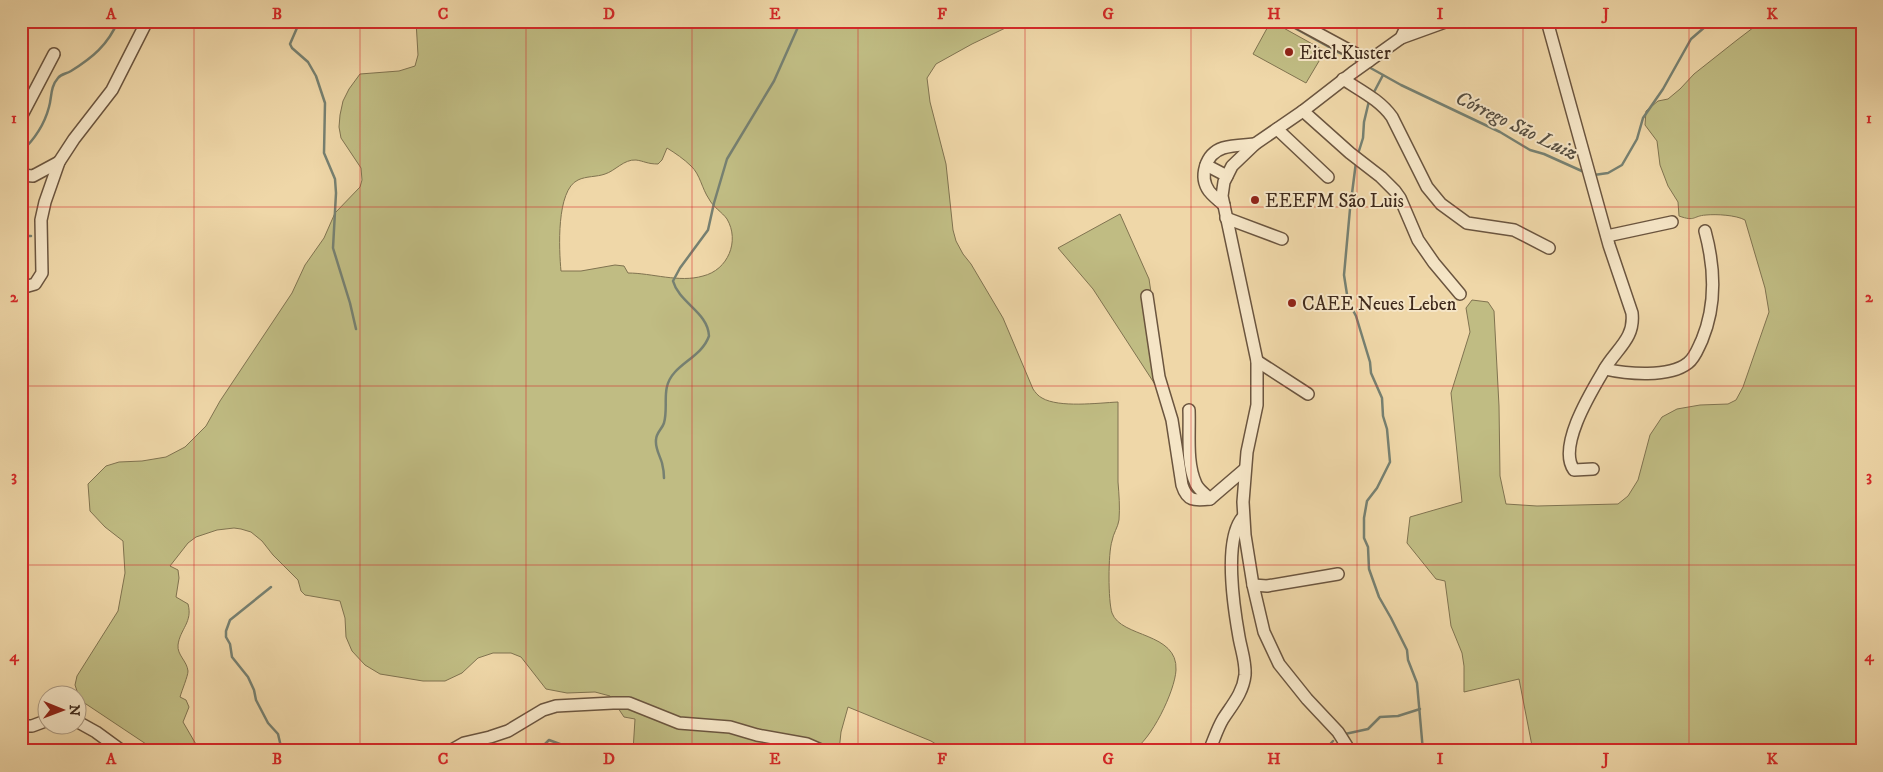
<svg xmlns="http://www.w3.org/2000/svg" width="1883" height="772" font-family="'IM FELL DW Pica',serif">
<style>
.green{fill:#c0bc83;stroke:#807350;fill-rule:evenodd}
.lines{fill:none;stroke-linecap:round;stroke-linejoin:round}
.stream{stroke:#768071;stroke-width:2.5}
.minor-casing{stroke:#6b553f;stroke-width:14}
.minor{stroke:#f5e5c6;stroke-width:11}
.grid{fill:none;stroke:#d62828;stroke-width:1;stroke-opacity:0.55}
.poi-dot{fill:#8f2418;stroke:#f5e5c6;stroke-width:2}
.labels{text-anchor:middle;stroke-width:4;stroke-linejoin:round;paint-order:stroke}
.poi-label{font-size:19px;fill:#3f2a1c;stroke:#f5e5c6;text-anchor:start}
.water-label{font-size:20px;font-style:italic;fill:#564e40;stroke:#f5e5c6}
.neatline{fill:none;stroke:#d62828;stroke-width:2}
.grid-label{font-size:16px;text-anchor:middle;font-weight:bold;fill:#d62828}
</style>
<rect width="100%" height="100%" fill="#efd7a8"/>
<filter id="stains"><feTurbulence type="fractalNoise" baseFrequency=".004" numOctaves="4"/><feColorMatrix values="0 0 0 0 .2 0 0 0 0 .09 0 0 0 0 .02 0 0 0 .5 -.17"/></filter>
<radialGradient id="worn" r=".72"><stop offset=".6" stop-color="#630" stop-opacity="0"/><stop offset="1" stop-color="#630" stop-opacity=".3"/></radialGradient>
<g class="green">
<path d="M 416,21 L 1020,21 L 972,44 L 936,64 L 927,78 L 930,102 L 946,164 L 953,230 L 956,241 L 963,254 L 971,264 L 1003,318 L 1033,389 C 1035,392 1038,396 1042,398 C 1059,408 1098,403 1118,402 C 1118,429 1118,455 1118,482 C 1119,494 1120,507 1119,520 C 1118,527 1113,534 1112,541 C 1108,553 1108,601 1112,613 C 1121,638 1178,632 1176,670 C 1175,691 1151,741 1132,751 L 947,751 L 931,741 L 848,707 L 841,732 L 839,751 L 633,751 L 635,719 L 624,717 L 610,696 L 595,692 L 567,693 L 546,689 L 521,657 L 511,653 L 493,653 L 478,658 L 462,673 L 445,681 L 423,681 L 380,674 L 365,665 L 352,651 L 346,637 L 345,618 L 340,601 L 305,595 L 301,591 L 298,580 L 273,555 L 262,541 L 251,532 L 241,529 L 234,528 L 217,530 L 196,537 L 188,543 L 170,566 L 178,570 L 179,578 L 176,597 L 188,604 C 193,622 180,629 178,645 C 177,655 187,661 188,671 C 188,676 182,690 180,697 L 186,700 L 189,707 L 183,722 L 197,746 L 194,751 L 185,751 L 167,746 L 163,749 L 152,748 L 80,700 L 75,685 L 77,676 L 118,611 L 125,573 L 123,541 L 105,527 L 90,511 L 88,484 L 106,466 L 119,462 L 142,461 L 166,457 L 185,447 L 206,426 L 220,401 L 292,293 L 305,265 L 324,238 L 335,213 L 360,187 L 362,180 L 361,168 L 341,138 L 339,127 L 340,115 L 343,101 L 349,89 L 360,74 L 399,71 L 415,66 L 418,55 ZM 667,148 C 675,153 684,159 691,166 C 700,174 702,189 709,199 C 713,207 722,212 727,219 C 740,241 728,270 703,276 C 679,283 652,273 628,273 L 624,266 L 615,265 L 581,271 L 561,271 C 559,250 556,190 578,180 C 586,176 597,177 605,174 C 615,171 624,159 636,160 C 644,161 647,164 658,164 L 662,160 Z"/>
<polygon points="1271,21 1325,51 1306,83 1253,54"/>
<path d="M 1767,21 L 1862,21 L 1862,751 L 1533,751 L 1519,679 L 1464,692 L 1464,666 L 1462,653 L 1451,626 L 1445,581 L 1436,579 L 1407,543 L 1410,517 L 1462,502 L 1451,393 L 1470,332 L 1466,308 L 1472,300 L 1488,302 L 1494,311 L 1499,406 L 1500,476 L 1506,504 L 1537,506 L 1618,504 L 1628,496 L 1638,480 L 1650,435 L 1662,417 L 1677,409 L 1700,405 L 1728,404 L 1736,400 L 1743,387 L 1769,312 L 1765,288 L 1745,220 C 1736,215 1716,214 1706,215 C 1692,216 1696,222 1679,216 L 1678,202 L 1668,186 L 1660,165 L 1657,141 L 1645,125 L 1646,111 L 1658,101 L 1668,99 L 1680,89 L 1694,74 L 1737,40 L 1758,24 Z"/>
<polygon points="1120,214 1149,279 1152,299 1158,389 1093,289 1058,248"/>
</g>
<g class="lines">
<g class="stream">
<polyline points="300,21 290,44 292,48 308,62 316,76 325,103 324,153 335,179 336,193 333,248 350,303 356,329"/>
<polyline points="1282,21 1338,52 1354,59"/>
<polyline points="1367,66 1401,85 1500,132 1530,150 1544,154 1584,172"/>
<polyline points="1373,94 1383,75"/>
<path d="M 21,152 C 35,139 44,126 49,107 C 52,97 50,87 58,78 C 61,74 66,74 71,71 C 92,58 108,45 118,21"/>
<polyline points="1358,154 1363,138 1364,122 1369,101"/>
<polyline points="1356,162 1350,209 1344,275 1348,301 1356,316 1370,362 1371,373 1382,398 1383,416 1387,429 1390,462 1377,488 1367,501 1364,518 1364,538 1368,547 1369,569 1379,597 1391,618 1407,650 1408,660 1417,683 1423,751"/>
<polyline points="1594,175 1608,173 1622,165 1637,139 1643,118 1663,89 1691,39 1706,26 1709,21"/>
<polyline points="21,236 31,236"/>
<path d="M 664,478 C 664,473 663,467 662,463 C 660,456 655,448 656,440 C 656,433 662,429 664,423 C 669,405 660,388 675,372 C 686,360 703,353 709,336 C 708,312 679,303 673,281 L 680,268 L 708,230 L 714,203 L 727,159 L 774,81 L 798,27 L 799,21"/>
<polyline points="271,587 230,620 226,631 226,637 230,644 232,657 248,677 254,690 256,700 268,723 278,734 282,751"/>
<polyline points="1345,734 1368,729 1380,717 1398,716 1420,709"/>
<polyline points="21,751 23,751"/>
<polyline points="538,751 549,740 579,751"/>
<polyline points="1324,751 1333,741"/>
</g>
<defs>
<g id="minor">
<polyline points="1295,21 1369,61"/>
<path d="M 1547,21 L 1609,245 L 1632,313 C 1635,339 1616,349 1604,370 C 1591,392 1557,447 1574,470 L 1593,469"/>
<polyline points="1401,38 1448,21"/>
<path d="M 1343,79 C 1361,91 1380,100 1392,117 L 1427,187 L 1441,204 L 1467,223 L 1514,230 L 1549,248"/>
<polyline points="1303,111 1350,153 1381,177 1395,191 1400,198 1418,240 1434,263 1460,294"/>
<polyline points="21,117 54,54"/>
<polyline points="1277,129 1328,177"/>
<polyline points="1206,165 1227,176"/>
<polyline points="21,175 33,176 59,162"/>
<path d="M 1224,205 C 1219,201 1213,196 1209,191 C 1199,177 1205,154 1223,148 C 1232,145 1245,145 1255,144"/>
<polyline points="1226,218 1282,239"/>
<polyline points="1607,236 1672,222"/>
<polyline points="21,288 35,284 42,273 41,220 45,202 59,162 74,139 112,90 147,21"/>
<path d="M 1147,296 L 1159,377 L 1172,420 L 1182,485 C 1187,501 1194,501 1210,499"/>
<polyline points="1257,361 1308,394"/>
<path d="M 1605,369 C 1627,374 1669,378 1688,363 C 1695,358 1698,348 1702,340 C 1717,304 1715,268 1705,231"/>
<path d="M 1189,410 C 1190,433 1186,463 1196,484 C 1199,490 1205,494 1210,499 L 1245,469"/>
<polyline points="1253,585 1267,586 1338,574"/>
<polyline points="78,722 96,732 122,751"/>
<polyline points="21,726 32,726 48,720"/>
<polyline points="450,751 464,743 490,737 508,731 543,710 556,706 613,703 629,703 679,723 730,727 757,735 807,744 823,751"/>
<path d="M 1209,751 C 1214,740 1217,729 1223,719 C 1232,705 1243,693 1245,675 C 1246,662 1241,649 1239,637 C 1234,609 1223,539 1243,517"/>
<polyline points="1350,751 1338,732 1307,699 1279,664 1264,632 1253,585 1245,535 1243,502 1247,452 1257,405 1257,361 1222,196 1224,182 1232,166 1255,144 1303,111 1352,73 1401,38 1409,21"/>
</g>
</defs>
<use href="#minor" class="minor-casing"/>
<use href="#minor" class="minor"/>
</g>
<path class="grid" d="M 194,21 L 194,751M 360,21 L 360,751M 526,21 L 526,751M 692,21 L 692,751M 858,21 L 858,751M 1025,21 L 1025,751M 1191,21 L 1191,751M 1357,21 L 1357,751M 1523,21 L 1523,751M 1689,21 L 1689,751M 21,207 L 1862,207M 21,386 L 1862,386M 21,565 L 1862,565"/>
<g class="poi-dot">
<circle cx="1289" cy="52" r="5"/>
<circle cx="1255" cy="200" r="5"/>
<circle cx="1292" cy="303" r="5"/>
</g>
<g class="labels">
<g class="poi-label">
<text x="1299" y="59">Eitel Kuster</text>
<text x="1265" y="207">EEEFM São Luis</text>
<text x="1302" y="310">CAEE Neues Leben</text>
</g>
<g class="water-label">
<text transform="translate(1517 125) rotate(26)" y="7">Córrego São Luiz</text>
</g>
</g>
<rect width="1883" height="772" fill="none" stroke="#efd7a8" stroke-width="55"/>
<g transform="translate(62 710) rotate(91)"><circle r="24" fill="#f5e5c6" stroke="#ac9a82"/>
<path d="M0-4L9 19L0 12L-9 19Z" fill="#8f2418"/>
<text y="-8" font-size="14" font-weight="bold" text-anchor="middle" fill="#3f2a1c">N</text>
</g>
<rect x="28" y="28" width="1828" height="716" class="neatline"/>
<g class="grid-label">
<text x="111" y="19">A</text>
<text x="277" y="19">B</text>
<text x="443" y="19">C</text>
<text x="609" y="19">D</text>
<text x="775" y="19">E</text>
<text x="942" y="19">F</text>
<text x="1108" y="19">G</text>
<text x="1274" y="19">H</text>
<text x="1440" y="19">I</text>
<text x="1606" y="19">J</text>
<text x="1772" y="19">K</text>
<text x="14" y="123">1</text>
<text x="1869" y="123">1</text>
<text x="14" y="302">2</text>
<text x="1869" y="302">2</text>
<text x="14" y="481">3</text>
<text x="1869" y="481">3</text>
<text x="14" y="661">4</text>
<text x="1869" y="661">4</text>
<text x="111" y="764">A</text>
<text x="277" y="764">B</text>
<text x="443" y="764">C</text>
<text x="609" y="764">D</text>
<text x="775" y="764">E</text>
<text x="942" y="764">F</text>
<text x="1108" y="764">G</text>
<text x="1274" y="764">H</text>
<text x="1440" y="764">I</text>
<text x="1606" y="764">J</text>
<text x="1772" y="764">K</text>
</g>
<rect width="100%" height="100%" filter="url(#stains)"/>
<rect width="100%" height="100%" fill="url(#worn)"/>
</svg>
